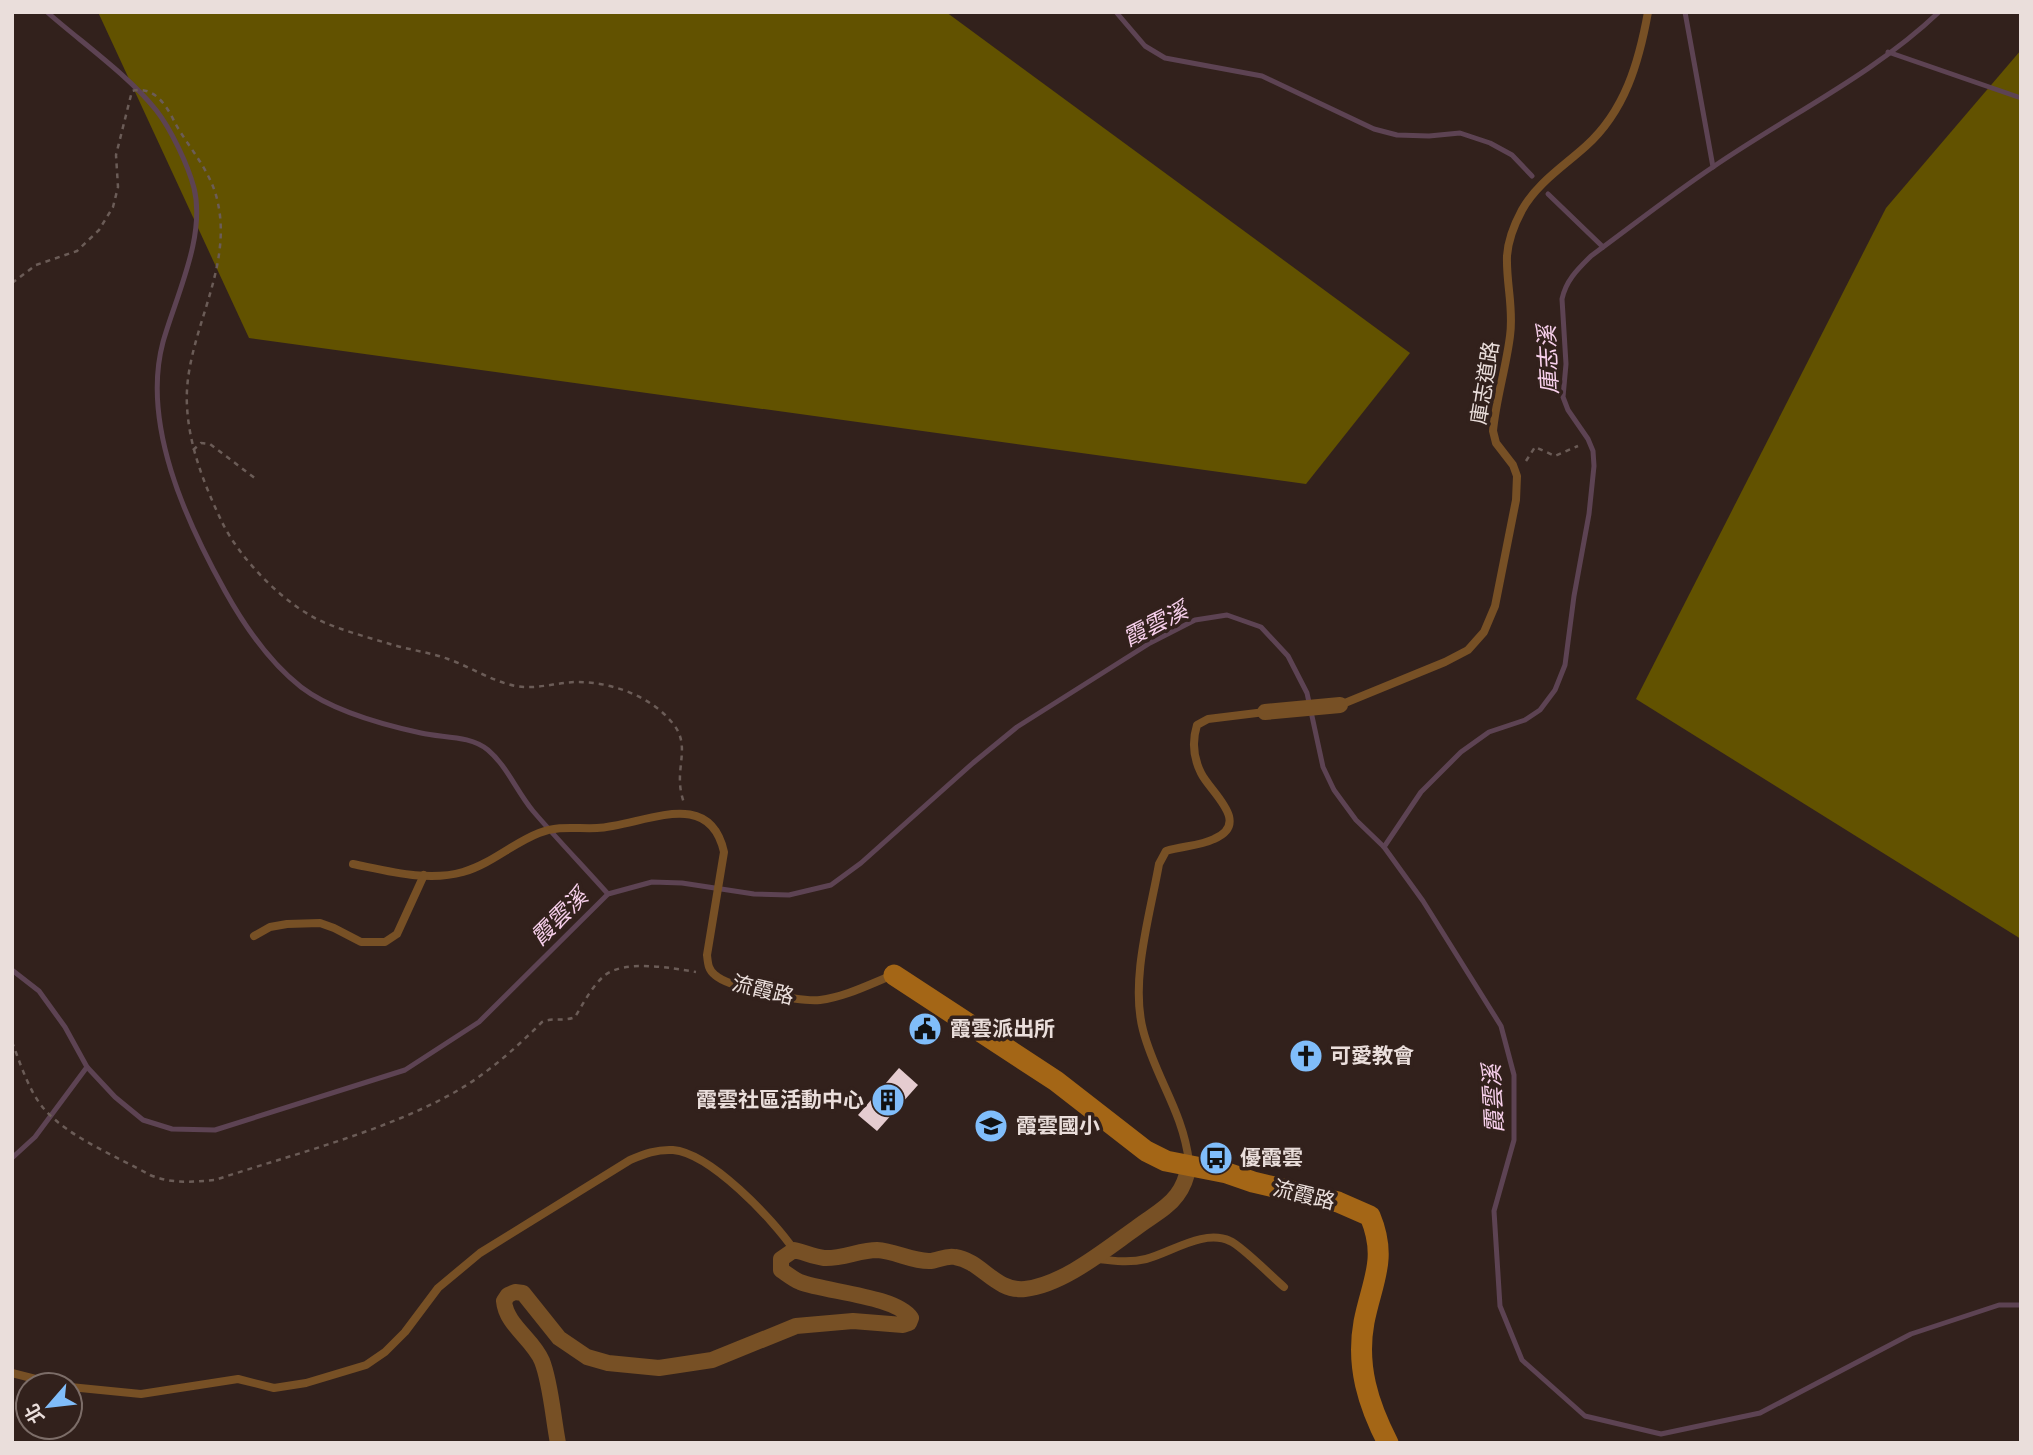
<svg xmlns="http://www.w3.org/2000/svg" width="2033" height="1455" font-family="'PT Serif','Noto Sans TC',serif">
<style>
.forest{fill:#625200}
.lines{fill:none;stroke-linecap:round;stroke-linejoin:round}
.stream{stroke:#5d4353;stroke-width:5}
.building{fill:#e5ccd0}
.path{stroke:#6b5c57;stroke-width:2.5;stroke-dasharray:5 5;stroke-linecap:butt}
.lane{stroke:#775025;stroke-width:8}
.street{stroke:#775025;stroke-width:16}
.secondary{stroke:#a46616;stroke-width:21}
.labels{text-anchor:middle;stroke-width:7;stroke-linejoin:round;paint-order:stroke}
.street-label{font-size:21px;fill:#eadedb;stroke:#32211c}
.poi-label{font-size:21px;font-weight:bold;fill:#eadedb;stroke:#32211c;text-anchor:start}
.water-label{font-size:23px;font-style:italic;fill:#f8d0ec;stroke:#32211c}
</style>
<rect width="100%" height="100%" fill="#32211c"/>
<g class="forest">
<polygon points="98,12 946,12 1410,353 1306,484 249,338"/>
<polygon points="2021,50 2021,939 1636,699 1886,208"/>
</g>
<g class="lines">
<g class="stream">
<path d="M 47,12 C 81,42 128,75 156,110 C 171,129 188,165 194,188 C 206,236 176,296 163,342 C 141,424 186,521 225,591 C 245,627 269,662 301,687 C 331,710 384,725 421,733 C 442,738 470,735 488,750 C 507,766 517,792 533,811 C 557,839 583,866 608,894"/>
<polyline points="1116,12 1145,46 1165,58 1262,76 1374,129 1397,135 1429,136 1460,133 1490,143 1512,155 1532,176"/>
<polyline points="1685,12 1713,167"/>
<polyline points="1888,52 2021,98"/>
<polyline points="1548,194 1603,247"/>
<path d="M 1384,847 L 1421,792 L 1461,752 L 1489,732 L 1525,720 L 1540,710 L 1555,690 L 1565,665 L 1574,596 L 1589,514 L 1594,466 L 1593,451 L 1588,439 L 1568,410 L 1563,397 L 1566,364 L 1562,299 C 1566,280 1578,269 1591,256 C 1632,226 1671,195 1713,167 C 1787,116 1873,75 1939,12"/>
<polyline points="12,970 39,991 65,1027 87,1067 115,1097 143,1120 172,1129 215,1130 405,1070 479,1022 608,894 652,882 682,883 754,894 789,895 831,885 861,863 973,763 1017,727 1150,643 1195,620 1227,615 1261,627 1288,656 1307,693 1323,767 1334,790 1356,820 1384,847 1423,901 1501,1026 1514,1075 1514,1140 1494,1211 1500,1306 1522,1360 1585,1416 1661,1434 1760,1413 1911,1334 1999,1305 2021,1305"/>
<polyline points="12,1158 35,1137 87,1067"/>
</g>
</g>
<polygon class="building" points="899,1068 918,1085 877,1131 858,1115"/>
<g class="lines">
<g class="path">
<path d="M 12,283 L 36,265 L 77,251 L 99,230 L 113,207 L 118,187 L 116,155 L 132,91 C 154,85 167,106 175,123 C 189,148 210,170 217,199 C 235,271 183,336 187,406 C 189,446 204,484 221,520 C 239,559 288,609 328,624 C 348,632 370,638 390,644 C 409,650 429,652 448,659 C 471,667 500,686 524,687 C 542,688 560,682 578,682 C 612,682 653,697 674,725 C 688,743 679,762 680,782 C 680,789 682,797 684,803"/>
<polyline points="193,450 201,443 210,444 256,479"/>
<polyline points="1526,461 1535,447 1555,456 1578,446"/>
<path d="M 12,1042 C 21,1065 29,1092 45,1110 C 70,1138 118,1157 150,1175 C 172,1184 192,1182 215,1180 C 293,1154 384,1132 455,1092 C 487,1074 516,1048 542,1022 C 553,1017 564,1022 575,1017 C 583,1004 592,986 604,976 C 624,959 672,968 696,972"/>
</g>
<g class="lane">
<path d="M 1340,705 L 1445,662 L 1468,650 L 1484,632 L 1495,606 L 1516,500 L 1517,476 L 1513,465 L 1496,443 L 1493,431 C 1496,399 1506,368 1510,336 C 1514,309 1506,283 1507,256 C 1508,241 1515,223 1522,210 C 1537,183 1564,166 1586,146 C 1625,111 1639,62 1648,12"/>
<path d="M 353,864 C 388,871 428,882 463,872 C 491,864 513,843 539,833 C 559,825 577,829 597,828 C 642,826 709,785 724,852 L 707,955 C 708,963 708,970 715,975 C 729,988 801,1002 820,1000 C 845,997 870,984 893,975"/>
<polyline points="254,936 270,927 287,924 320,923 334,928 361,942 385,942 397,934 424,875"/>
<path d="M 1189,1162 C 1183,1111 1155,1077 1143,1030 C 1130,980 1150,915 1159,864 L 1166,851 C 1181,846 1200,846 1214,839 C 1252,823 1210,792 1201,773 C 1193,757 1192,741 1197,725 L 1208,719 L 1265,712"/>
<path d="M 1097,1259 C 1114,1261 1130,1263 1146,1259 C 1172,1252 1204,1229 1230,1241 C 1242,1246 1272,1277 1284,1287"/>
<polyline points="12,1373 59,1385"/>
<path d="M 70,1387 L 141,1394 L 238,1379 L 274,1388 L 306,1383 L 366,1365 L 385,1352 L 405,1332 L 438,1288 L 480,1253 L 630,1160 C 644,1154 657,1149 673,1150 C 710,1153 773,1219 794,1250"/>
</g>
<g class="street">
<polyline points="1265,712 1340,705"/>
<path d="M 558,1443 C 553,1418 551,1384 542,1361 C 533,1339 506,1325 504,1301 L 508,1295 L 515,1292 L 523,1293 L 559,1338 L 587,1357 L 608,1363 L 659,1368 L 712,1360 L 796,1326 L 853,1321 L 903,1325 L 909,1323 L 911,1318 C 896,1296 826,1292 800,1282 C 793,1279 787,1274 781,1270 L 781,1259 L 794,1250 C 803,1252 815,1257 824,1258 C 842,1259 860,1250 877,1250 C 895,1251 911,1261 929,1261 C 938,1261 945,1255 955,1257 C 982,1261 995,1292 1025,1289 C 1063,1285 1106,1249 1136,1228 C 1150,1217 1167,1209 1177,1195 C 1184,1186 1187,1176 1189,1165"/>
</g>
<path class="secondary" d="M 894,975 L 1056,1081 L 1146,1151 L 1166,1161 L 1227,1173 L 1253,1182 L 1338,1202 L 1370,1216 C 1388,1259 1372,1281 1364,1322 C 1356,1366 1368,1404 1388,1443"/>
</g>
<defs>
<symbol id="civic-disc" viewBox="-11 -11 22 22"><circle r="9.5" fill="#80bdfa" stroke="#32211c"/><path d="M-.6-6.5H3V-4.5H.6V-3L4-1V1h2V6H-6V1h2V-1L-.6-3ZM-1.2 2.5V6h2.4V2.5Z" fill="#111"/></symbol>
<symbol id="church-disc" viewBox="-11 -11 22 22"><circle r="9.5" fill="#80bdfa" stroke="#32211c"/><path d="M-1.2-6h2.4v3.5h3.3v2.4h-3.3V6h-2.4V-.1h-3.3v-2.4h3.3Z" fill="#111"/></symbol>
<symbol id="building-disc" viewBox="-11 -11 22 22"><circle r="9.5" fill="#80bdfa" stroke="#32211c"/><path d="M-4-6H4V6H1V3H-1V6H-4ZM-2.5-4.3h1.7v1.8h-1.7ZM.8-4.3h1.7v1.8H.8ZM-2.5-1h1.7V.8h-1.7ZM.8-1h1.7V.8H.8Z" fill="#111"/></symbol>
<symbol id="school-disc" viewBox="-11 -11 22 22"><circle r="9.5" fill="#80bdfa" stroke="#32211c"/><path d="M0-5L7-2L0 1L-7-2ZM-4 1L0 2.5L4 1V4Q0 6-4 4Z" fill="#111"/></symbol>
<symbol id="bus-disc" viewBox="-11 -11 22 22"><circle r="9.5" fill="#80bdfa" stroke="#32211c"/><path d="M-5-6H5V4H4V6H2V4H-2V6H-4V4H-5ZM-3.5-4V0h7V-4ZM-3.5 1.2v1.5H-2V1.2ZM2 1.2v1.5H3.5V1.2Z" fill="#111"/></symbol>
</defs>
<g fill-rule="evenodd">
<use href="#civic-disc" x="906" y="1010" width="38" height="38"/>
<use href="#church-disc" x="1287" y="1037" width="38" height="38"/>
<use href="#building-disc" x="869" y="1081" width="38" height="38"/>
<use href="#school-disc" x="972" y="1107" width="38" height="38"/>
<use href="#bus-disc" x="1197" y="1139" width="38" height="38"/>
</g>
<g class="labels">
<g class="street-label">
<text transform="translate(1485 383) rotate(-81)" y="7">庫志道路</text>
<text transform="translate(763 990) rotate(14)" y="7">流霞路</text>
<text transform="translate(1304 1195) rotate(14)" y="7">流霞路</text>
</g>
<g class="poi-label">
<text x="950" y="1036">霞雲派出所</text>
<text x="1330" y="1063">可愛教會</text>
<text x="864" y="1107" text-anchor="end">霞雲社區活動中心</text>
<text x="1016" y="1133">霞雲國小</text>
<text x="1240" y="1165">優霞雲</text>
</g>
<g class="water-label">
<text transform="translate(1548 360) rotate(-93)" y="8">庫志溪</text>
<text transform="translate(1155 624) rotate(-27)" y="8">霞雲溪</text>
<text transform="translate(559 917) rotate(-45)" y="8">霞雲溪</text>
<text transform="translate(1493 1099) rotate(-93)" y="8">霞雲溪</text>
</g>
</g>
<rect width="2033" height="1455" fill="none" stroke="#eadedb" stroke-width="28"/>
<g transform="translate(49 1406) rotate(242)"><circle r="33" fill="#32211c" stroke="#7c6d68" stroke-width="2"/>
<path d="M0-5L12 26L0 18L-12 26Z" fill="#80bdfa"/>
<text y="-10" font-size="19" font-weight="bold" text-anchor="middle" fill="#eadedb">北</text>
</g>
</svg>
